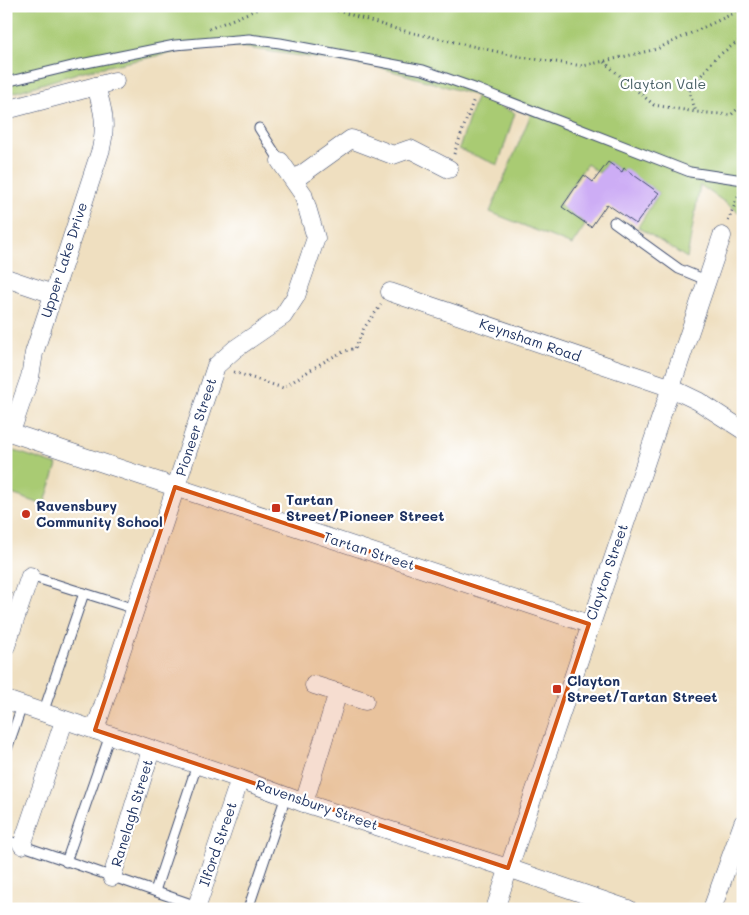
<svg xmlns="http://www.w3.org/2000/svg" width="749" height="915" font-family="Mali,sans-serif">
<style>
.green{fill:#a9cb73;stroke:#627d68}
.building{fill:#cdadf5}
.lines{fill:none;stroke-linecap:round;stroke-linejoin:round}
.lane-casing{stroke:#3b496d;stroke-width:11}
.street-casing{stroke:#3b496d;stroke-width:19}
.path{stroke:#3b496d;stroke-width:3;stroke-dasharray:1 4;stroke-linecap:butt}
.lane{stroke:#fff;stroke-width:9}
.street{stroke:#fff;stroke-width:18}
.marked{fill:#d45514;fill-opacity:0.2;stroke:#d45514;stroke-width:4;stroke-linejoin:round}
.poi-dot{fill:#c8321e;stroke:#fff;stroke-width:2}
.labels{text-anchor:middle;stroke-width:4.5;stroke-linejoin:round;paint-order:stroke}
.park-label{font-size:14px;fill:#465e64;stroke:#fff}
.street-label{font-size:14px;fill:#1b2f5e;stroke:#fff}
.poi-label{font-size:14px;font-weight:bold;fill:#1b2f5e;stroke:#fff;text-anchor:start}
</style>
<rect width="100%" height="100%" fill="#fff"/>
<filter id="ink" filterUnits="userSpaceOnUse"><feTurbulence type="fractalNoise" baseFrequency=".02" numOctaves="2"/><feDisplacementMap in="SourceGraphic" scale="10" xChannelSelector="R" yChannelSelector="G"/><feConvolveMatrix kernelMatrix="1 2 1 2 8 2 1 2 1" color-interpolation-filters="sRGB"/></filter>
<filter id="wash" filterUnits="userSpaceOnUse"><feTurbulence type="fractalNoise" baseFrequency=".0096" numOctaves="4" result="noise"/><feDisplacementMap in="SourceGraphic" scale="20" xChannelSelector="R" yChannelSelector="G"/><feGaussianBlur stdDeviation="1.12" result="paint"/><feColorMatrix in="noise" values="0 0 0 0 0 0 0 0 0 0 0 0 0 0 0 0 0 1.4 0 .05"/><feComposite in="paint" operator="in"/></filter>
<g filter="url(#wash)">
<rect width="100%" height="100%" fill="#efdfc0"/>
<g class="green">
<polygon points="6,6 743,6 743,215 700,185 687,258 638,227 659,193 624,169 622,172 608,162 599,173 587,164 559,204 586,224 572,245 490,212 531,114 478,96 382,68 226,45 181,51 84,71 6,95"/>
<polygon points="476,97 515,113 498,165 459,149"/>
<polygon points="6,448 57,465 44,505 6,492"/>
</g>
<g id="blocks">
<g class="building">
<polygon points="608,162 622,172 624,168 659,193 636,224 607,204 591,227 562,207 584,175 593,182"/>
<polygon points="6,592 12,593 7,608 6,608"/>
</g>
</g>
</g>
<g filter="url(#ink)">
<use href="#blocks" fill-opacity="0" stroke="#3b496d" stroke-width="1"/>
<g class="lines">
<defs>
<g id="lane">
<polyline points="6,82 76,65 175,45 249,39 280,43 423,70 477,89 690,172 743,180"/>
<polyline points="259,128 280,161"/>
<polyline points="614,222 679,269 706,280"/>
<polyline points="30,576 135,609"/>
<polyline points="43,713 84,593"/>
<polyline points="6,752 22,706"/>
<polyline points="6,840 197,906"/>
<polyline points="66,862 110,735"/>
<polyline points="155,891 197,765"/>
<polyline points="248,909 286,796"/>
</g>
<g id="street">
<polyline points="6,110 115,81"/>
<polyline points="294,180 351,139 393,155 410,149 449,169"/>
<polyline points="6,278 53,294"/>
<polyline points="390,292 669,387 698,401 743,430"/>
<polyline points="6,431 589,624"/>
<path d="M 11,432 L 30,377 L 34,353 L 101,149 C 107,124 103,110 96,86"/>
<polyline points="6,646 30,576"/>
<polyline points="314,685 365,701"/>
<polyline points="6,700 240,779 304,803 508,868 628,909"/>
<polyline points="95,730 216,366 235,349 283,316 296,296 316,238 303,194 280,161"/>
<polyline points="304,803 338,692"/>
<polyline points="22,845 64,721"/>
<polyline points="112,877 151,750"/>
<polyline points="196,909 240,779"/>
<polyline points="495,909 722,236"/>
<polyline points="712,909 743,823"/>
</g>
</defs>
<use href="#lane" class="lane-casing"/>
<use href="#street" class="street-casing"/>
<g class="path">
<polyline points="323,6 396,29 521,57 583,66 657,49 743,9"/>
<polyline points="6,8 11,6"/>
<polyline points="209,29 265,6"/>
<polyline points="743,38 715,58 689,91 696,112 731,115 743,104"/>
<polyline points="604,62 654,105 696,112"/>
<polyline points="454,154 474,99"/>
<polyline points="728,221 741,190"/>
<path d="M 234,372 L 283,388 C 297,379 341,348 355,349 L 364,328 L 381,305"/>
</g>
<use href="#lane" class="lane"/>
<use href="#street" class="street"/>
</g>
</g>
<path class="marked" d="M 175,487 L 589,624 L 508,868 L 95,730 Z"/>
<g class="poi-dot">
<rect x="271" y="503" width="10" height="10" rx="2.5"/>
<circle cx="26" cy="514" r="5"/>
<rect x="552" y="684" width="10" height="10" rx="2.5"/>
</g>
<g class="labels">
<g class="park-label">
<text x="663" y="89">Clayton Vale</text>
</g>
<g class="street-label">
<text transform="translate(64 260) rotate(-72)" y="5">Upper Lake Drive</text>
<text transform="translate(530 340) rotate(19)" y="5">Keynsham Road</text>
<text transform="translate(196 427) rotate(-72)" y="5">Pioneer Street</text>
<text transform="translate(369 551) rotate(18)" y="5">Tartan Street</text>
<text transform="translate(607 572) rotate(-71)" y="5">Clayton Street</text>
<text transform="translate(317 805) rotate(19)" y="5">Ravensbury Street</text>
<text transform="translate(132 813) rotate(-73)" y="5">Ranelagh Street</text>
<text transform="translate(218 844) rotate(-71)" y="5">Ilford Street</text>
</g>
<g class="poi-label">
<text x="286" y="505">Tartan<tspan x="286" dy="16">Street/Pioneer Street</tspan></text>
<text x="36" y="511">Ravensbury<tspan x="36" dy="16">Community School</tspan></text>
<text x="567" y="686">Clayton<tspan x="567" dy="16">Street/Tartan Street</tspan></text>
</g>
</g>
<rect width="749" height="915" fill="none" stroke="#fff" stroke-width="25"/>
</svg>
